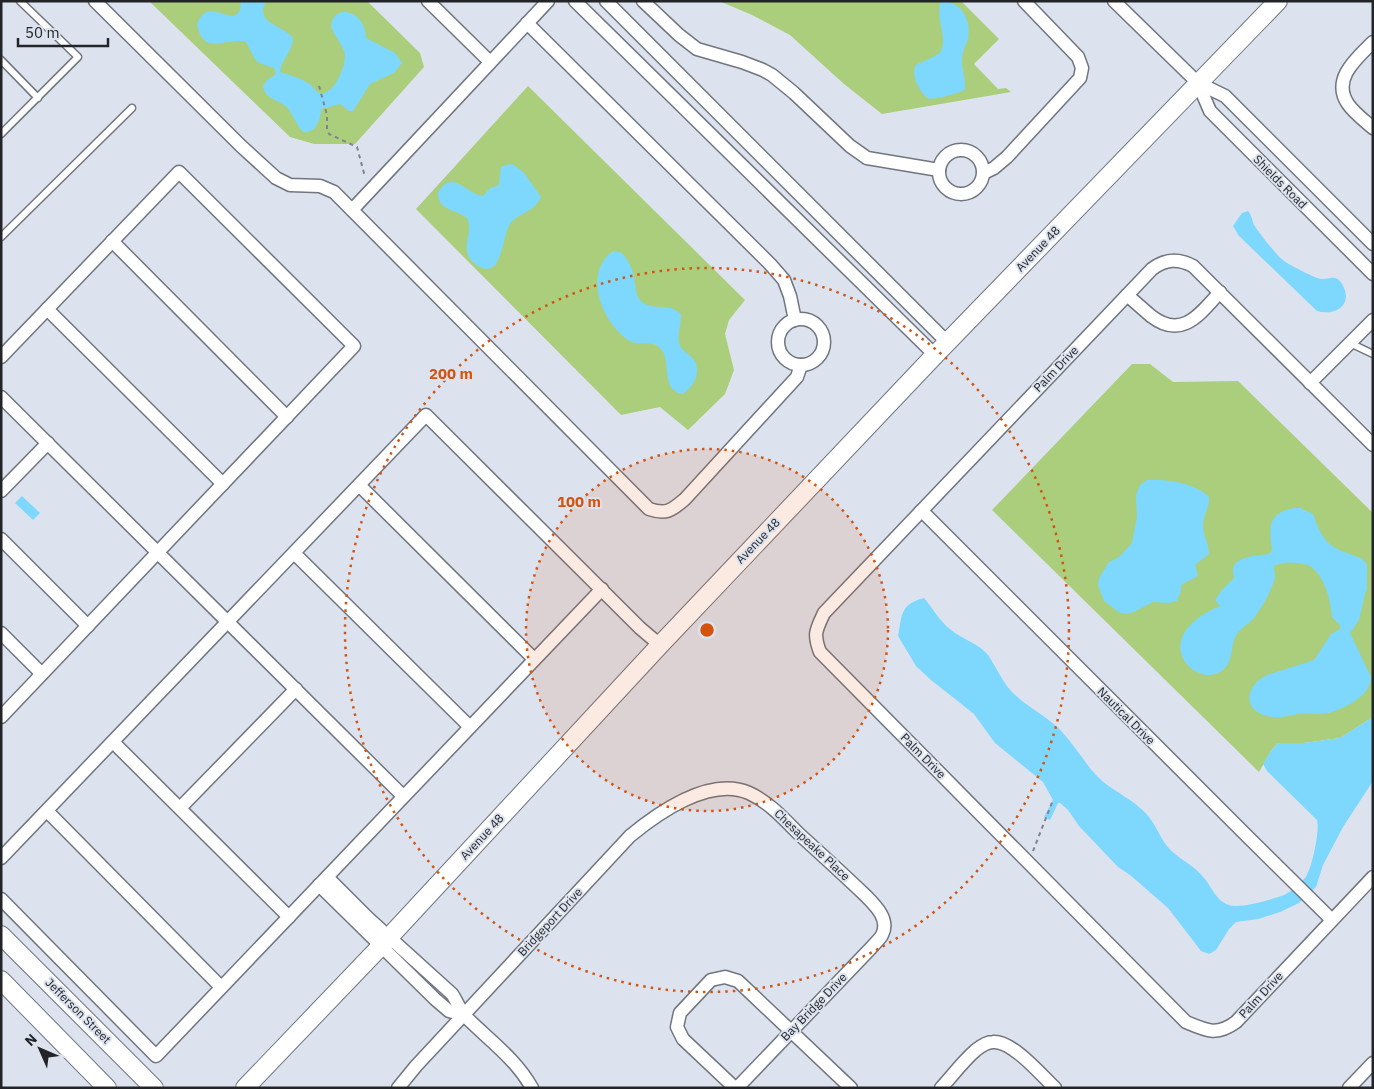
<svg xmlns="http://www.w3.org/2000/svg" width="1374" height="1089" font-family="'IBM Plex Sans',sans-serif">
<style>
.green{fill:#abce7c}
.water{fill:#7ed7fc}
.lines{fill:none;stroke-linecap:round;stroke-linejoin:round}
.service-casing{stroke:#70757f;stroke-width:9}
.minor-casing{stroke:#70757f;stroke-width:15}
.secondary-casing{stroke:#70757f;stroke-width:20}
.path{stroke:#80848c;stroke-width:2;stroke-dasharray:4 4;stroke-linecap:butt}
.service{stroke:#fff;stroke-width:6}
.minor{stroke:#fff;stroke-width:12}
.secondary{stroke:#fff;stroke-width:18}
.ring{fill:none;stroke:#d4540f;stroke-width:2.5;stroke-dasharray:2.5 5}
.labels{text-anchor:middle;stroke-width:4;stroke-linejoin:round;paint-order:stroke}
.street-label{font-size:12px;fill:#222428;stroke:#dde3ee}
.centre{fill:#d4540f;stroke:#dde3ee;stroke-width:2.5}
.ring-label{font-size:15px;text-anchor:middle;font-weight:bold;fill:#d4540f;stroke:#dde3ee;stroke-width:4;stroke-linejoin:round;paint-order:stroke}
</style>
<rect width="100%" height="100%" fill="#dde3ee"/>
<g class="green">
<polygon points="149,1 367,1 420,53 424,67 355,144 314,144 290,137"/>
<polygon points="719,1 961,1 999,39 974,64 998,89 1006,88 1011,92 882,114 844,84 790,35 752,15"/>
<polygon points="528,86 745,300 729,320 725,334 734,370 725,394 688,430 660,407 621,415 416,209"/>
<polygon points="1132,364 1150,364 1173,382 1238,381 1373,513 1373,717 1340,738 1304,743 1278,743 1271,751 1259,772 992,510"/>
</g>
<g class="water">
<path d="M 240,1 L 266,1 C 254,24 282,24 293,38 C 293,51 281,60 280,72 C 290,75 304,79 312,86 C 315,89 315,92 320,93 C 334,96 346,65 345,55 C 343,45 335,37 331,27 C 332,2 366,10 366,38 L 395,53 L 402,63 L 394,73 L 370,84 L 353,111 L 349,111 L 340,104 L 321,109 C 321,119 316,134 303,132 C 296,125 291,109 284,105 C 275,99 265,98 263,86 C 266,80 270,78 276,74 L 274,68 L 259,63 L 255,59 L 246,42 C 228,36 203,58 197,24 C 206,2 218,15 233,16 C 239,14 242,8 240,1 Z"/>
<path d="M 941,1 C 961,1 972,20 968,39 C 966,46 962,52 962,58 C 961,68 966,79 965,89 C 960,94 938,98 930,99 C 920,95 910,74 916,65 C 923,61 931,59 938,54 C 951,44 934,17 941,1 Z"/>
<path d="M 509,164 L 514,165 L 524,173 L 541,197 C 534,213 519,212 510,224 C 502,236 503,275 482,268 C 477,266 473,263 470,259 C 461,245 474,231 467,218 C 456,209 438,211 438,193 C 452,167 467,195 483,196 L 490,188 L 499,185 L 501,167 Z"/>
<path d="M 1248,211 C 1252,216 1252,220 1254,225 C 1260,234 1275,254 1284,261 C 1290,265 1316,279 1322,279 C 1329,279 1335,275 1340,281 C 1342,283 1343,286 1344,288 C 1352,307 1333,316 1317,311 L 1239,236 L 1233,226 L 1242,213 Z"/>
<path d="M 613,251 L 622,253 C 627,259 631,265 633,273 C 636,282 634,296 642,302 C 653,311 672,302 681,315 C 681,325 677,334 679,343 C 681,351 690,354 694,360 C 702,373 693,387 683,394 C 660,391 672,362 661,349 C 653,339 638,347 628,340 C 602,322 582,273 613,251 Z"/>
<path d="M 1147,480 C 1166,479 1195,483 1209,497 C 1210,507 1203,515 1203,525 C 1203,536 1209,544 1209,554 L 1195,565 L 1198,575 C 1193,581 1186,580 1181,586 L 1181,591 L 1177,601 L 1169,603 L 1153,602 L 1134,612 L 1126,614 L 1120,613 L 1104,601 L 1098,585 L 1099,578 L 1109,562 L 1119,557 L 1132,543 L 1137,516 L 1136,495 L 1140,485 Z"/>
<polygon points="22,496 40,513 33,520 15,503"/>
<path d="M 1294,508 L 1300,508 L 1313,514 C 1321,536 1325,546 1350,554 C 1357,557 1361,557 1367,564 L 1367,589 L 1365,594 L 1359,620 L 1350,633 L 1371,677 C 1371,696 1345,708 1329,713 C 1319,715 1308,713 1298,714 C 1288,716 1277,719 1267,716 C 1241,709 1246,685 1267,675 L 1314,660 L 1331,634 L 1340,629 L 1340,625 L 1332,617 C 1331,601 1324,573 1308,565 C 1305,564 1301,564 1297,563 C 1288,562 1282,562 1274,566 C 1274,571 1276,577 1274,581 C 1270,594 1260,611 1251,621 C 1247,625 1240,629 1237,634 C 1230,644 1234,660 1224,669 C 1199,693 1142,639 1220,606 L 1215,600 L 1222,590 L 1234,578 C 1234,576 1233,573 1233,570 C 1233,556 1260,555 1269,554 L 1272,550 C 1269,528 1267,513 1294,508 Z"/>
<path d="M 924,598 C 933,608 939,621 951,630 C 962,639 978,643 988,655 C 997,668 1002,682 1013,693 C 1028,708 1050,718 1063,733 C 1075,746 1084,762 1096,775 C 1112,792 1135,799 1149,817 C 1156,826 1160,837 1167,846 C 1177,859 1194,864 1204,878 C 1212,887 1216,901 1229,905 C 1240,909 1273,899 1284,895 C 1291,892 1300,883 1305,878 C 1312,869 1320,830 1317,820 L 1267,771 L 1263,764 L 1271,751 L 1278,743 L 1304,743 L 1340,738 L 1373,717 L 1373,781 L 1343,827 L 1323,865 L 1316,887 L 1299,903 L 1280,912 L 1258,919 L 1236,922 L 1229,929 L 1216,950 L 1209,954 L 1201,951 L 1168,908 L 1130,875 L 1118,867 L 1079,826 L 1068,810 L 1060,803 L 1058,803 L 1050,820 L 1044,817 L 1053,800 L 1043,782 L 995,743 L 974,714 L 931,680 L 916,666 L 898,636 C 902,615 900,604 924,598 Z"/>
</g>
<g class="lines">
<defs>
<g id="service">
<polyline points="1,60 38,98"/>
<polyline points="1,134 78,57 20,1"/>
<polyline points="1,237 132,108"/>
<polyline points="1350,343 1373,354"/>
</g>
<g id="minor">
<path d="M 95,1 L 241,146 L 276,178 L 290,185 L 320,186 L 334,192 L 649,509 C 667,515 672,510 685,499 L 797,377 L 801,365"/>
<polyline points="428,1 490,62"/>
<polyline points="575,1 935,355"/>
<polyline points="606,1 948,343"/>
<polyline points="643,1 679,35 697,49 742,62 763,70 772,75 794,93 850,146 867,158 939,170"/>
<polyline points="1114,1 1198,83 1225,96 1373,244"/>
<polyline points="527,23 770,264 784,280 790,296 795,320"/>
<path d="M 1373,42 C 1357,58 1331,79 1348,104 C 1354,113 1365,121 1373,128"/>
<polyline points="1198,83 1210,111 1373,274"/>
<circle cx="961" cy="172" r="22"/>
<polyline points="984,173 994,168 1007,157 1080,78 1082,68 1078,57 1024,1"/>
<polyline points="352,210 548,1"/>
<polyline points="112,241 287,417"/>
<path d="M 1127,295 C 1135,302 1143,309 1151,316 C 1182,340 1200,314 1220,292"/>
<polyline points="47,309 223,484"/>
<circle cx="801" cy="342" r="23"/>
<polyline points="1,357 179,172 354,346 1,717"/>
<polyline points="1310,383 1373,320"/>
<polyline points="1,397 403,796"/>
<path d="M 1373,445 L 1193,266 C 1178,258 1165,259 1152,269 L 824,613 C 816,630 813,634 820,652 L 1186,1022 C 1207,1031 1217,1036 1236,1022 L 1373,877"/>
<polyline points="359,485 534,659"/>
<polyline points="1,491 48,443"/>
<polyline points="921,511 927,516 1250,839 1332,920"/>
<polyline points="1,539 88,626"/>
<polyline points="294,553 470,727"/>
<polyline points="1,633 42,674"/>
<polyline points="113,742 289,917"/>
<polyline points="180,808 296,689"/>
<polyline points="47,811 221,987"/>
<polyline points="1,858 426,415 640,628 660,645"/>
<path d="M 327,877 L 368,918 L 452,994 C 457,1001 460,1011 466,1017 C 489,1040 516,1059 532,1088"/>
<polyline points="319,885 435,999 449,1011 464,1015"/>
<polyline points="1,899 156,1056 602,589"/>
<path d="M 398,1088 L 416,1066 L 630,836 C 658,813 710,776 749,793 C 769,802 784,819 799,834 C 821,854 844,875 866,896 C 876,906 890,920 882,935 C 880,939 874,944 871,948 L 737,1088"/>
<polyline points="735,1088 683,1039 677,1027 680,1013 711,980 725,977 738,981 851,1088"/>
<path d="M 941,1088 C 953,1075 963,1061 976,1050 C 981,1046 987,1042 993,1042 C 1012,1040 1042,1076 1055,1088"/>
<polyline points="1349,1088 1373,1063"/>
</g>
<g id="secondary">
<polyline points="1,935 154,1088"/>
<polyline points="1,980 107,1088"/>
<polyline points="245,1088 380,947 660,645 935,355 1278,1"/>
</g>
</defs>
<use href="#service" class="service-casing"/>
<use href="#minor" class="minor-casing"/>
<use href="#secondary" class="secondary-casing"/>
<g class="path">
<polyline points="319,86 327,115 327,129 329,134 357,147 365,177"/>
<polyline points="1033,851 1053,800"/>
</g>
<use href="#service" class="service"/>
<use href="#minor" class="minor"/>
<use href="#secondary" class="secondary"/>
</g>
<circle cx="707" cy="630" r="181" fill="#d4540f" fill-opacity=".12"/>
<g class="ring">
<circle cx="707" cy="630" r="181"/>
<circle cx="707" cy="630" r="362"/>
</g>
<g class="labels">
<g class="street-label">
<text transform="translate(1280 182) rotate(45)" y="4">Shields Road</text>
<text transform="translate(1038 249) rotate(-46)" y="4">Avenue 48</text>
<text transform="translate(1056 369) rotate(-46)" y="4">Palm Drive</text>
<text transform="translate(758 541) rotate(-46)" y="4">Avenue 48</text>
<text transform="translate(1126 716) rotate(45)" y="4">Nautical Drive</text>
<text transform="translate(923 756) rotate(45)" y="4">Palm Drive</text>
<text transform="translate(482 837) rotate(-47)" y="4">Avenue 48</text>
<text transform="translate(812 845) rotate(43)" y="4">Chesapeake Place</text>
<text transform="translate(550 922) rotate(-47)" y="4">Bridgeport Drive</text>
<text transform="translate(1261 995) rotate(-47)" y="4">Palm Drive</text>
<text transform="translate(814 1007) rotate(-46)" y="4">Bay Bridge Drive</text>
<text transform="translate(78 1011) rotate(45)" y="4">Jefferson Street</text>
</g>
</g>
<circle cx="707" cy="630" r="8" class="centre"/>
<g class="ring-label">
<text x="451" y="379">200 m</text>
<text x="579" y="507">100 m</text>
</g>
<rect width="1374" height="1089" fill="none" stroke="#222428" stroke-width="5"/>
<g transform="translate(40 1049) rotate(315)" stroke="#dde3ee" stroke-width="4" paint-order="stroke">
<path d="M0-4L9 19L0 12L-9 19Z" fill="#222428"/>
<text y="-8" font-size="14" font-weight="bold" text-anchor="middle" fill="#222428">N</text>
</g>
<path d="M18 38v8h90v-8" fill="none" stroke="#222428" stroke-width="2.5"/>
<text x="25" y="38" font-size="15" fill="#222428" stroke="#dde3ee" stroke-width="4" paint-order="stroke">50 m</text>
</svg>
